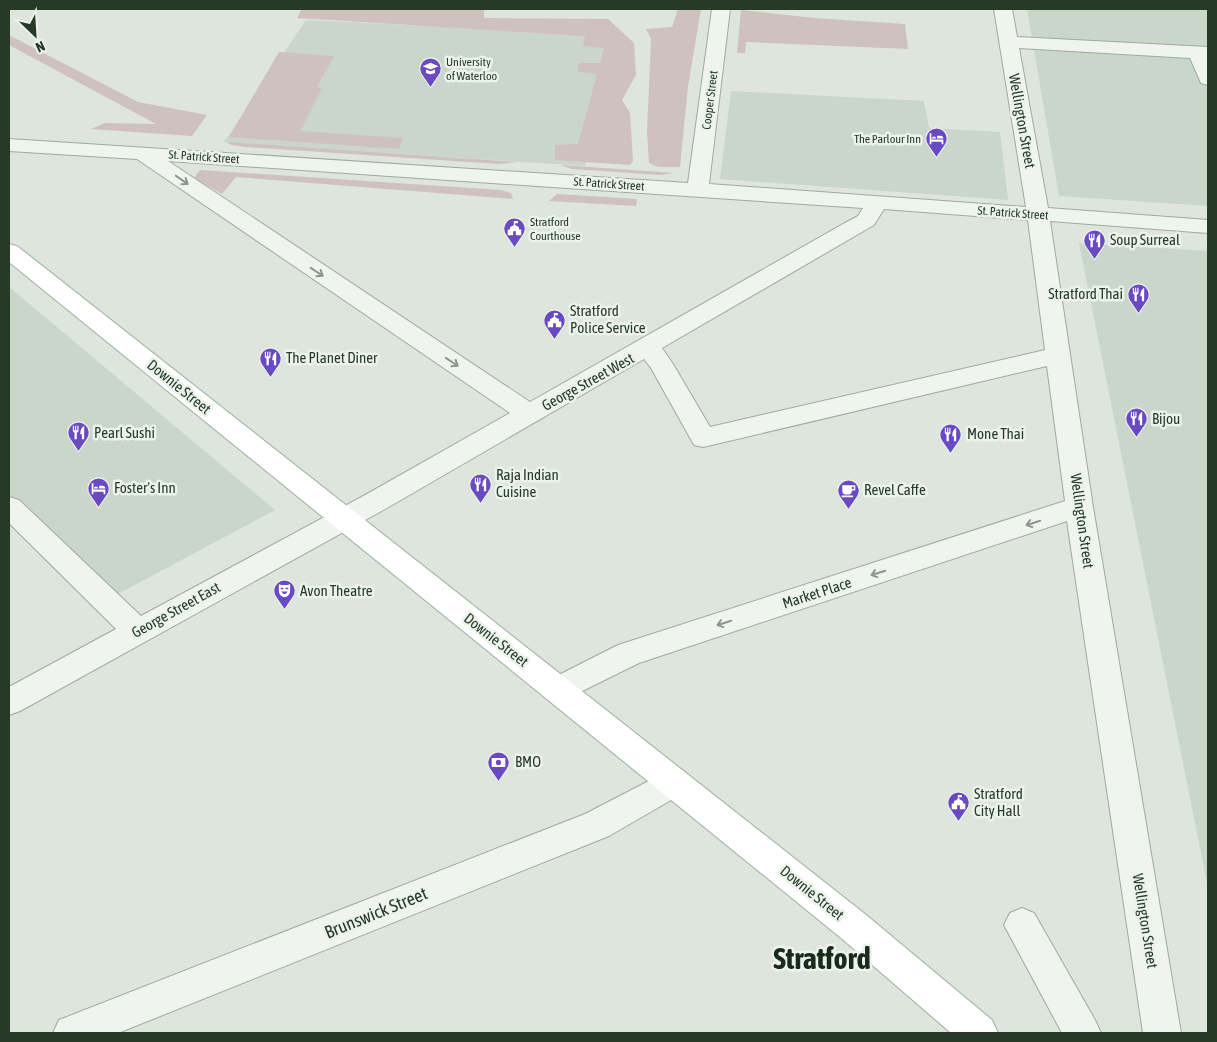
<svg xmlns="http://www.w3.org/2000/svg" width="1217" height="1042" font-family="'Asap Condensed',sans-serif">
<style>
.built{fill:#cbd6cb}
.green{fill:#cfc1be}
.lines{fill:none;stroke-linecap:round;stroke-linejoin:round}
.minor-casing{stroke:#9fab9f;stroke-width:2}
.major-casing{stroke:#9db09d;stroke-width:2}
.minor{fill:#eff4ef;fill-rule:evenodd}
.major{fill:#fff;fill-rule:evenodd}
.oneway{stroke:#8b978c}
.labels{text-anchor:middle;stroke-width:5;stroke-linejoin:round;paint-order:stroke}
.far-poi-label{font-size:12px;fill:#273a28;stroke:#ecf3ec;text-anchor:start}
.far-street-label{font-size:12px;fill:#273a28;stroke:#ecf3ec}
.street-label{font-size:15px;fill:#273a28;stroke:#ecf3ec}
.poi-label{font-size:15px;fill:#273a28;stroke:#ecf3ec;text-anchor:start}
.near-street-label{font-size:18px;fill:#273a28;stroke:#ecf3ec}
.near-town-label{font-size:30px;font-weight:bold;fill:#1a2b1b;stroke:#ecf3ec}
</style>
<rect width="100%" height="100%" fill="#dde5dd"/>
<g class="built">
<polygon points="1027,9 1208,9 1208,206 1059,196"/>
<polygon points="306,20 612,35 585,166 224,142"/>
<polygon points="731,91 924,101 929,128 1000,132 1008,200 720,179"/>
<polygon points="1079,243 1208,251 1208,888"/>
<polygon points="9,287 275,510 105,601 9,502"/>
</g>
<g class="green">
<polygon points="302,9 484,9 484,18 608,19 634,43 636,75 622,100 630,113 633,161 630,165 555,160 555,145 578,144 597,74 579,72 577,70 579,63 600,63 604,48 583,46 585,36 297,18"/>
<polygon points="678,9 701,9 688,86 680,167 658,167 649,163 647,132 651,39 646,29 672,27"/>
<polygon points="741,10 814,18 905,24 908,49 746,42 745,53 737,53"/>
<polygon points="9,35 138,102 207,115 192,136 91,129 105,123 156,124 9,45"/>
<polygon points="279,52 334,56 317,87 322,88 300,131 403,138 399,149 229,137"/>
<polygon points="227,142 517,162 499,164 245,147 231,145"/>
<polygon points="560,165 674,173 661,175 572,169"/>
<polygon points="200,170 500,190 511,193 513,199 236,177 222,194 194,178"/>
<polygon points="557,194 637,199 636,206 549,201"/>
</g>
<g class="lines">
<defs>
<g id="minor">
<path d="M 712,9 L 730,9 L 709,184 L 1026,207 L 994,9 L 1012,9 L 1017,37 L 1208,47 L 1208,85 L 1201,83 L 1190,58 L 1019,48 L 1048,208 L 1208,220 L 1208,233 L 1050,221 L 1093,507 L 1181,1033 L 1143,1033 L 1067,521 L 639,663 L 558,703 L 547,699 L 543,690 L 547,681 L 618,645 L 1065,501 L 1047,366 L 703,447 L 694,445 L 651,368 L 644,359 L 387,508 L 20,711 L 9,715 L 9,687 L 116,629 L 9,523 L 9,497 L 19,500 L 141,616 L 367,494 L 510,413 L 137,159 L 9,151 L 9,139 L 688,183 ZM 168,161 L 863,208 L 858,216 L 843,224 L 530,402 ZM 884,209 L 1028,220 L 1045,350 L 710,427 L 673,364 L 662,348 L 874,225 Z"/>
<polygon points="674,768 685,772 690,782 685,792 609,836 118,1033 53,1033 59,1020 585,814"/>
<polygon points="1022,908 1034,913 1095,1020 1101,1033 1062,1033 1004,925 1010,913"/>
</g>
<polygon id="major" points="9,244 17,246 865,914 992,1020 998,1033 951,1033 841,938 9,262"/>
</defs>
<use href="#minor" class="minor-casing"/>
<use href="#major" class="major-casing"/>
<use href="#minor" class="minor"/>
<use href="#major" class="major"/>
</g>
<defs><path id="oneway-shaft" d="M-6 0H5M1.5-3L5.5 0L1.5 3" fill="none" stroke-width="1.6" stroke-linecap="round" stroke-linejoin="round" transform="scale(1.25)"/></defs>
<g class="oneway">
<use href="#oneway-shaft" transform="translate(182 180) rotate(35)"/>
<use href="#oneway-shaft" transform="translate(317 272) rotate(34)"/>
<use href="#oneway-shaft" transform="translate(452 362) rotate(34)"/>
<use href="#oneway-shaft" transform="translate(1033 523) rotate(162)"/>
<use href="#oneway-shaft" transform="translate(878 573) rotate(162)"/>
<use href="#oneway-shaft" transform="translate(724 623) rotate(162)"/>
</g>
<defs>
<symbol id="university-pin" viewBox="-11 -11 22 30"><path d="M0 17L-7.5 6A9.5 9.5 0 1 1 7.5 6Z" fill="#694ac2" stroke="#ecf3ec"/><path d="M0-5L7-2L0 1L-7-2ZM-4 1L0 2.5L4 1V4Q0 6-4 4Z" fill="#fff"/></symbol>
<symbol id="hotel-pin" viewBox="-11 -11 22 30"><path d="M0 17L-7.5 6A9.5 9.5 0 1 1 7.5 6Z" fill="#694ac2" stroke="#ecf3ec"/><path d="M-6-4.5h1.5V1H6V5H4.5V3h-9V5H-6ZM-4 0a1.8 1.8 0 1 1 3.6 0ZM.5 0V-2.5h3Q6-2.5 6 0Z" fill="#fff"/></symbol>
<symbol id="civic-pin" viewBox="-11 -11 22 30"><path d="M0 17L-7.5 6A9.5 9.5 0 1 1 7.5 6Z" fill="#694ac2" stroke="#ecf3ec"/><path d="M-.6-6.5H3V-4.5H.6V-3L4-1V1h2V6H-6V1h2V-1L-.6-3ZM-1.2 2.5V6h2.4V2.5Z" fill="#fff"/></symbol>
<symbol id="restaurant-pin" viewBox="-11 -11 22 30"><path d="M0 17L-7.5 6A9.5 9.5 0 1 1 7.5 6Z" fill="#694ac2" stroke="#ecf3ec"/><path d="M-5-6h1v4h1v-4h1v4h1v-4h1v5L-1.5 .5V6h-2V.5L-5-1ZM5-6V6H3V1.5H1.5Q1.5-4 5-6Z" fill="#fff"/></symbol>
<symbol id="cafe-pin" viewBox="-11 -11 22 30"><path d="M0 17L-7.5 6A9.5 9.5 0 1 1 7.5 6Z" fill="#694ac2" stroke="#ecf3ec"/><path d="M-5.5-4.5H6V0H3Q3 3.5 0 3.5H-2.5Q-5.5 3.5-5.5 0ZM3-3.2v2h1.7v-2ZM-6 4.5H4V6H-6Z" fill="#fff"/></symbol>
<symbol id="theatre-pin" viewBox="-11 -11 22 30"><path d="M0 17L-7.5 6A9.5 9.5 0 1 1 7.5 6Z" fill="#694ac2" stroke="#ecf3ec"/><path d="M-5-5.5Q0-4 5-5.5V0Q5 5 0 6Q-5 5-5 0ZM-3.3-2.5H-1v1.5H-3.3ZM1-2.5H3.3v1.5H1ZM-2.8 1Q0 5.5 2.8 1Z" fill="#fff"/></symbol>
<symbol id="bank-pin" viewBox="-11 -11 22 30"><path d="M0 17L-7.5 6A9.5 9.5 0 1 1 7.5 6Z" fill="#694ac2" stroke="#ecf3ec"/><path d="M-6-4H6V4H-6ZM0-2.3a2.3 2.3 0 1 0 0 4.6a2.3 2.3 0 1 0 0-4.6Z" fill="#fff"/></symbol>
</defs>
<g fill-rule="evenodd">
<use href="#university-pin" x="418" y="56" width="25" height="34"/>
<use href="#hotel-pin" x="924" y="126" width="25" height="34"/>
<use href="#civic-pin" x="502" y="216" width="25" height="34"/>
<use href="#restaurant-pin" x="1082" y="228" width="25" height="34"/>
<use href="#restaurant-pin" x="1126" y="282" width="25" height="34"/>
<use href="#civic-pin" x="542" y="308" width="25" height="34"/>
<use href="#restaurant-pin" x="258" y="346" width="25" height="34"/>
<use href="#restaurant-pin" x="1124" y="406" width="25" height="34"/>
<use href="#restaurant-pin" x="66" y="420" width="25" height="34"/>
<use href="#restaurant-pin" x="938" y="422" width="25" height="34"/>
<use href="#restaurant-pin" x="468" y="472" width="25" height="34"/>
<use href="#hotel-pin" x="86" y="476" width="25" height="34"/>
<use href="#cafe-pin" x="836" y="478" width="25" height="34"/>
<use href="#theatre-pin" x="272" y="578" width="25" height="34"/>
<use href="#bank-pin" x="486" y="750" width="25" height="34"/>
<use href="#civic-pin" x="946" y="790" width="25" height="34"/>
</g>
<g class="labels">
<g class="far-poi-label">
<text x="446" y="66">University<tspan x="446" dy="14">of Waterloo</tspan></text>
<text x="921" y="143" text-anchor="end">The Parlour Inn</text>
<text x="530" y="226">Stratford<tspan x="530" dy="14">Courthouse</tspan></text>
</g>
<g class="far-street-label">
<text transform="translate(710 100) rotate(-83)" y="4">Cooper Street</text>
<text transform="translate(204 157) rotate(4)" y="4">St. Patrick Street</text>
<text transform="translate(609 184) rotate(4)" y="4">St. Patrick Street</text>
<text transform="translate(1013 213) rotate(4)" y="4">St. Patrick Street</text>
</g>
<g class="street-label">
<text transform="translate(1022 121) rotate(80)" y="5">Wellington Street</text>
<text transform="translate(588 382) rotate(-29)" y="5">George Street West</text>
<text transform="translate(179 387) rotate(39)" y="5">Downie Street</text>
<text transform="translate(1082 521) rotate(82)" y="5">Wellington Street</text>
<text transform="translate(817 593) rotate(-18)" y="5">Market Place</text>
<text transform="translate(176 610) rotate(-29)" y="5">George Street East</text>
<text transform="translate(496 640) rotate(38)" y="5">Downie Street</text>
<text transform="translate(812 893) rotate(39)" y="5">Downie Street</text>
<text transform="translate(1145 921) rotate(81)" y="5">Wellington Street</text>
</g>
<g class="poi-label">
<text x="1110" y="245">Soup Surreal</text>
<text x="1123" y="299" text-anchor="end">Stratford Thai</text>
<text x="570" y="316">Stratford<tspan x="570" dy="17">Police Service</tspan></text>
<text x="286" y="363">The Planet Diner</text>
<text x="1152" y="424">Bijou</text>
<text x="94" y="438">Pearl Sushi</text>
<text x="967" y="439">Mone Thai</text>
<text x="496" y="480">Raja Indian<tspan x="496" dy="17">Cuisine</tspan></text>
<text x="114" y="493">Foster's Inn</text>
<text x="864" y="495">Revel Caffe</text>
<text x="300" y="596">Avon Theatre</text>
<text x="515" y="767">BMO</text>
<text x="974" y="799">Stratford<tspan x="974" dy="17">City Hall</tspan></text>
</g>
<g class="near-street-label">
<text transform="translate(376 913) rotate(-22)" y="6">Brunswick Street</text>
</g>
<g class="near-town-label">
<text x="822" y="969">Stratford</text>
</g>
</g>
<rect width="1217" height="1042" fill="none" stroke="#273a28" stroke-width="20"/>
<g transform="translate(35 35) rotate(155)" stroke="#ecf3ec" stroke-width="4" paint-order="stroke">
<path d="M0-4L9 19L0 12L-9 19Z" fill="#273a28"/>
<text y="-8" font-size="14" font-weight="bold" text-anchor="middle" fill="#273a28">N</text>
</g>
</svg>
